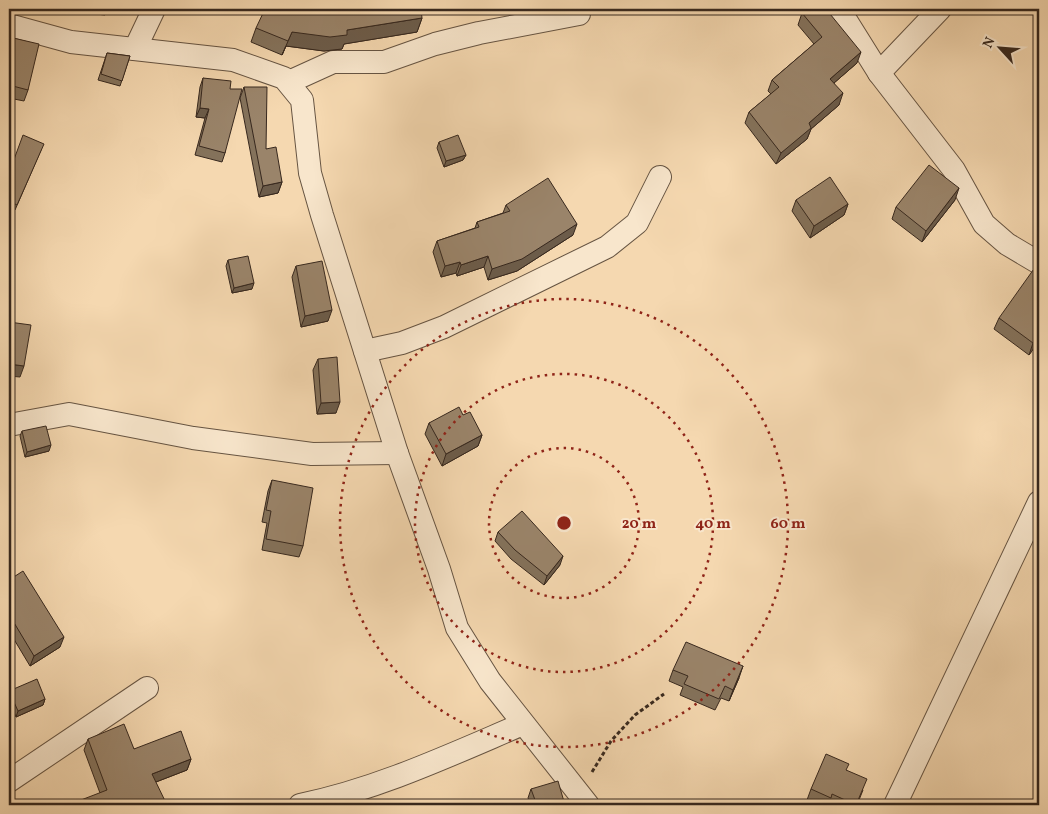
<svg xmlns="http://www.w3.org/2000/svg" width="1048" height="814" font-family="Vollkorn,serif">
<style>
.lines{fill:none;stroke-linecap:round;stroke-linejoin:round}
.street-casing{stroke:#665442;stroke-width:24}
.path{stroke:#37281e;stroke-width:3;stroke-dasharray:4 2.5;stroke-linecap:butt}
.street{stroke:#f8e6cc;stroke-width:22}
.wall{fill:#84725b;stroke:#37281e}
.shaded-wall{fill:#6c5c4a;stroke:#37281e}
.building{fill:#9a846a;stroke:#37281e}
.ring{fill:none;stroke:#8f2418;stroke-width:2.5;stroke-dasharray:2.5 5}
.centre{fill:#8f2418;stroke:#f8e6cc;stroke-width:2.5}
.ring-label{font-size:15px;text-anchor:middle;font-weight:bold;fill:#8f2418;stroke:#f8e6cc;stroke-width:4;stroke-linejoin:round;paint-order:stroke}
</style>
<rect width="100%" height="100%" fill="#f5d8b0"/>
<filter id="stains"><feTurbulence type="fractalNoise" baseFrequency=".004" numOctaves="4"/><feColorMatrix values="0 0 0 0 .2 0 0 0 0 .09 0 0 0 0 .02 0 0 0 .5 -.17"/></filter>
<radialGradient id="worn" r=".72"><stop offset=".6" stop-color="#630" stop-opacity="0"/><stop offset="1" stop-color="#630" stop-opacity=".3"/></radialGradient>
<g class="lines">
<defs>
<g id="street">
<polyline points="839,9 879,73 954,170 984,224 1007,244 1039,263"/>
<polyline points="9,25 71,42 233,60 284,78 302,100 310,173 322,215 397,453 439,569 457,628 490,681 588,805"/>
<polyline points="135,49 154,9"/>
<polyline points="879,73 940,9"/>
<polyline points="289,82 333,62 384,62 435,44 479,33 579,14"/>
<polyline points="365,351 402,343 444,327 607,247 637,223 660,177"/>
<polyline points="9,425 69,414 193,438 312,454 397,453"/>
<polyline points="9,781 147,688"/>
<path d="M 300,805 C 378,789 450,755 523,724"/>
<polyline points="895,805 1039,502"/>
</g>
</defs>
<use href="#street" class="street-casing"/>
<polyline class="path" points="592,772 611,741 635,715 664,694"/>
<use href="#street" class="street"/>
</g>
<g class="wall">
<polygon points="802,13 857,63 834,83 839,105 811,129 807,139 776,164 745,123 749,112 771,94 768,91 772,80 814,44 798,25"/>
<polygon points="422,18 417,32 344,44 342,49 324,51 286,46 282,55 251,42 256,28"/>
<polygon points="9,37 28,90 24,101 9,98"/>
<polygon points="107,53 130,56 120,86 98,80"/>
<polygon points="203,78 230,89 225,153 222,162 195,155 205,118 196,117 200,87"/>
<polygon points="244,87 266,149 282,182 278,193 259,197 240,98"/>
<polygon points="439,142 466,155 463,160 444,167 437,148"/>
<polygon points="41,150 15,210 9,208 9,173"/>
<polygon points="796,200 848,204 844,215 810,238 792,211"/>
<polygon points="955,200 922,242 892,219 896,207"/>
<polygon points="506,205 573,235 517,271 488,280 484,267 457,276 456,273 441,277 433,252 437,241 475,228 477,222 503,213"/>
<polygon points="228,260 252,289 232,293 226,266"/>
<polygon points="296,266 328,321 301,327 292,277"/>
<polygon points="999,318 1039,341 1029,355 994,329"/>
<polygon points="318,359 336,413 317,414 313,370"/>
<polygon points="463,415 482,435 478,446 442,466 425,434 429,423"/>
<polygon points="22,431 49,451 25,457 20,436"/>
<polygon points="272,480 303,546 299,557 262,550 267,523 262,522 268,491"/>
<polygon points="498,532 560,565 544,585 511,559 495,541"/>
<polygon points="9,580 60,647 30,666 9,631"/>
<polygon points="673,670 739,678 729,701 721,698 715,710 680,695 683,687 669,681"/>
<polygon points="9,691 45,699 43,705 16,717 9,701"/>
<polygon points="88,739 134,749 191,759 187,770 156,782 100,793 84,750"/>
<polygon points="846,770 863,790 857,805 819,805 807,800 811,789"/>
<polygon points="531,789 565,805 530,803 528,798"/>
</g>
<g class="shaded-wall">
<polygon points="49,9 107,9 105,15"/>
<polygon points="422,18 417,32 344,44 342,49 324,51 286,46 282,55 292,32 347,30"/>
<polygon points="861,52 857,63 826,90 830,79"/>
<polygon points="843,93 839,105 811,129 807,139 776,164 781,153 809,123"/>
<polygon points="200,108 209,109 205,118 196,117"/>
<polygon points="466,155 463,160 444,167 446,161"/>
<polygon points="282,182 278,193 259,197 263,186"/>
<polygon points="959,188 955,200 922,242 926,231"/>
<polygon points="848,204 844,215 810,238 814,226"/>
<polygon points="577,224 573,235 517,271 488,280 492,269"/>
<polygon points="488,256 484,267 457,276 461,265"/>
<polygon points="460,262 456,273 441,277 445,266"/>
<polygon points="254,283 252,289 232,293 234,288"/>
<polygon points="332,310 328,321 301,327 305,316"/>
<polygon points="1039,335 1039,341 1029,355 1033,343"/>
<polygon points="9,364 24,366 20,377 9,376"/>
<polygon points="340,402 336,413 317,414 321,403"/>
<polygon points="482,435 478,446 442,466 446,454"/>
<polygon points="51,445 49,451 25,457 27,452"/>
<polygon points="563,556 560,565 544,585 547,576"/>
<polygon points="64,637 60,647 30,666 34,656"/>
<polygon points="743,666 739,678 729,701 733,690"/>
<polygon points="45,699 43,705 16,717 18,711"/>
<polygon points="191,759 187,770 148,785 152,774"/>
</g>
<g class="building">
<polygon points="265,9 421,9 422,18 347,30 347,35 330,37 292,32 288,41 256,28"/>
<polygon points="807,9 826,9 861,52 830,79 843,93 809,123 811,128 781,153 749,112 779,87 772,80 822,37 802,13"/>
<polygon points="9,37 39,44 28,90 9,85"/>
<polygon points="107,53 130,56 122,81 101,74"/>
<polygon points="203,78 231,81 230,89 242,89 225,153 199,146 209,109 200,108"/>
<polygon points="244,87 267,87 266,149 276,147 282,182 263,186"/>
<polygon points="23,135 44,144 17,205 9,201 9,173"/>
<polygon points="458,135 466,155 446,161 439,142"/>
<polygon points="929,165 959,188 926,231 896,207"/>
<polygon points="830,177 848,204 814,226 796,200"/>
<polygon points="548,178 577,224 522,259 492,269 488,256 461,265 460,262 445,266 437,241 479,227 477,222 510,211 506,205"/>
<polygon points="248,256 254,283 234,288 228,260"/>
<polygon points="322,261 332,310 305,316 296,266"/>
<polygon points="1036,266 1039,268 1039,335 1033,343 999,318"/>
<polygon points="9,322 31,325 24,366 9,364"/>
<polygon points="337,357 340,402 321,403 318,359"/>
<polygon points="459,407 463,415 470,412 482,435 446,454 429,423"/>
<polygon points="46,426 51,445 27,452 22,431"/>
<polygon points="272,480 313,488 303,546 266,539 271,511 266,510"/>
<polygon points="522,511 563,556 547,576 515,550 498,532"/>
<polygon points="23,571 64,637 34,656 10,616 12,615 9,610 9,580"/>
<polygon points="686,642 743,666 733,690 725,686 719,699 684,684 688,676 673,670"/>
<polygon points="37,679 45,699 18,711 9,691"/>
<polygon points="124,724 134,749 181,731 191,759 152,774 167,805 68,805 107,790 88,739"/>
<polygon points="826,754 849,764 846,770 867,779 856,805 832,794 831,798 811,789"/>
<polygon points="558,781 565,805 527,805 535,800 531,789"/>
</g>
<g class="ring">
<circle cx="564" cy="523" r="75"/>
<circle cx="564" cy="523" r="149"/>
<circle cx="564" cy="523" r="224"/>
</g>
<circle cx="564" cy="523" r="8" class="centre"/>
<g class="ring-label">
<text x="639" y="528">20 m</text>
<text x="713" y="528">40 m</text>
<text x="788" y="528">60 m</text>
</g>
<rect width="1048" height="814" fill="none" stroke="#f5d8b0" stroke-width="30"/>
<rect x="10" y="10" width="1028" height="794" fill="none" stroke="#37281e" stroke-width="2.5"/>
<rect x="15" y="15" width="1018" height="784" fill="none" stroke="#37281e"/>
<g transform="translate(1000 48) rotate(296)" stroke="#f8e6cc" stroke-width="4" paint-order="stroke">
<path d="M0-4L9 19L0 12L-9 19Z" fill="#37281e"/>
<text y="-8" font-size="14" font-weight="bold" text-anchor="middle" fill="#37281e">N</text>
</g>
<rect width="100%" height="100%" filter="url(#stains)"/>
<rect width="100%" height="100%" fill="url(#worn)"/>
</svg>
